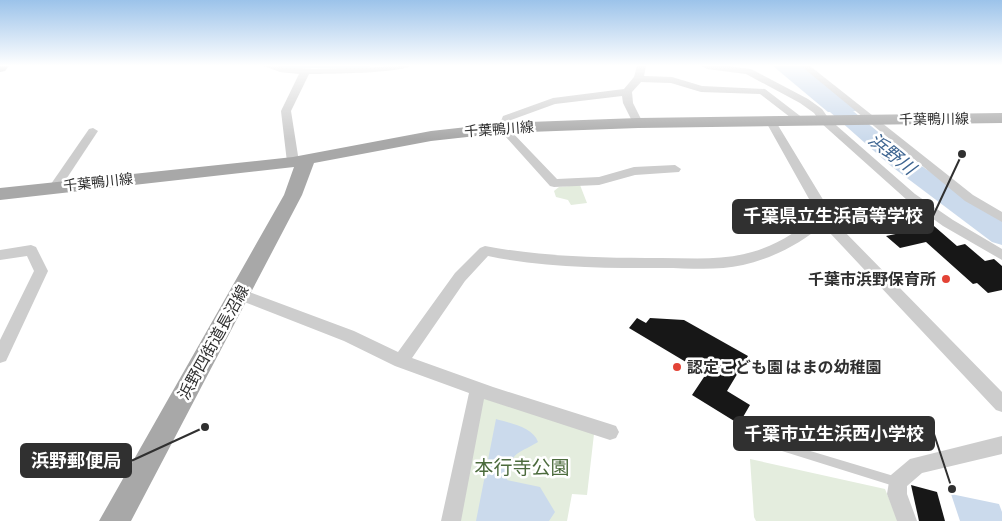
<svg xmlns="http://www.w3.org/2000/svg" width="1002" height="521" font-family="'Sofia Sans Condensed','Noto Sans JP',sans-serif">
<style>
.green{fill:#e4edde}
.water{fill:#cbdaec}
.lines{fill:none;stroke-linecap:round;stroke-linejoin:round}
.stream{stroke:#cbdaec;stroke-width:4}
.river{fill:#cbdaec;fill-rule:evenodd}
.building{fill:#171717}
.service{fill:#cdcdcd;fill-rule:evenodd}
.minor{fill:#cdcdcd;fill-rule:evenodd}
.primary{fill:#a8a8a8;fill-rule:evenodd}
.poi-dot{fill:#e34336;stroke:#fff;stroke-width:2}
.labels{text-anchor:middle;stroke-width:5;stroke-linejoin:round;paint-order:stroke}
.far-street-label{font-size:14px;fill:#303030;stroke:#fff}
.poi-label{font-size:16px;font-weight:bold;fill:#303030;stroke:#fff;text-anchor:end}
.street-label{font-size:16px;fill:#303030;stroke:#fff}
.water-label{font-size:18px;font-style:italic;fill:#3e6591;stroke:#fff}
.near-park-label{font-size:19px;fill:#4c6b3d;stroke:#fff}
.leader{fill:none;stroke:#303030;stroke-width:2}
.callout-dot{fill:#303030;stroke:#fff;stroke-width:2}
.callout{fill:#303030;stroke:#303030;stroke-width:2}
.callout-label{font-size:18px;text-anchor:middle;font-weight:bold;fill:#fff}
</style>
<rect width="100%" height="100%" fill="#fff"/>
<g class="green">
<polygon points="580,185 587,203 571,205 568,200 556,197 554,191 559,187"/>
<polygon points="481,396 594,434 587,495 572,494 567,521 456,521"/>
<polygon points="750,459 885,489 898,521 756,521 754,517"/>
</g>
<g class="water">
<polygon points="773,66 804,66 861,111 828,112"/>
<path d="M 496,419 C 509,423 533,427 538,442 C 514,456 512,451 507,480 L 540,487 L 555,512 L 549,521 L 476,521 Z"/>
<polygon points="951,494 999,504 1002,512 1002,521 960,521"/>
</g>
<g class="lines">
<polyline class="stream" points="280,66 368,66"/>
<polygon class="river" points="778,66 799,66 907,156 1002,221 1002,245 992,242 891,166"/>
</g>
<g class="building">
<polygon points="934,226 957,246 965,244 985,261 994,259 1002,266 1002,290 988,293 977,283 973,284 926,242 900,248 886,236"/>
<polygon points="637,318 646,323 650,318 684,320 748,356 727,391 750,405 739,424 692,395 706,374 629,328"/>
<polygon points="911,485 937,492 945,521 919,521"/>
</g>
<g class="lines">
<polygon class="service" points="747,432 897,477 900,479 902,482 900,485 897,487 747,440 744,439 743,436 744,433"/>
<g class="minor">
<path d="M 264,66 L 314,69 L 410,66 C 401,73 325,74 309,74 L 291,111 L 299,162 L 293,165 L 287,162 L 281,111 L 299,74 L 280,72 Z"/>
<polygon points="637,66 646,66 644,76 672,77 702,86 765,89 808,122 807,124 799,124 760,94 701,92 671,83 641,82 632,92 633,103 643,123 642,125 634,125 623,103 622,96 555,104 511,120 508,128 557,179 599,177 634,167 675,165 681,169 679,172 635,175 599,185 554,187 550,186 498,128 503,116 553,98 624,89 634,77"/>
<polygon points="702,66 727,66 751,69 808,99 822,109 829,119 915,194 953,220 1002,249 1002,260 943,226 907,200 821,123 814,113 800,103 746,74 707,69"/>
<polygon points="801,66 810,66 973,195 1002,212 1002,222 965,201"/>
<path d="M 771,119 L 776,122 L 839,226 L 1002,392 L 1002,412 L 996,410 L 829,232 L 824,224 C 800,244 773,258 743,265 C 717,271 690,268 663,268 C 604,268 546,268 488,256 L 465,281 L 412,358 L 493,387 L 610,424 L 616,426 L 619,432 L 616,438 L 610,440 L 484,399 L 461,521 L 441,521 L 469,393 L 395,366 L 344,341 L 234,298 L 232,294 L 234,290 L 239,288 L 244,290 L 354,331 L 398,352 L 455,273 L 480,248 L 485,246 C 543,257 601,258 661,258 C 691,258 722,261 752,252 C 777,245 798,231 818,215 L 766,122 Z"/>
<polygon points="93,128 98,131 59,190 51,190 49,187 51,184 89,129"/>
<polygon points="31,245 36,247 48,271 6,361 0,363 0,340 34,271 27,256 0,260 0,250"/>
<polygon points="1002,436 1002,454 922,473 907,486 907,494 917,521 897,521 887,494 889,482 891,475 910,459"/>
</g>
<g class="primary">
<polygon points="0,66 9,66 5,71 0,72"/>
<polygon points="1002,113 1002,123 638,128 503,133 431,141 314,163 302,195 131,521 99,521 284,195 294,167 0,200 0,188 293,157 431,131 503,123 638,118"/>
</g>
</g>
<linearGradient id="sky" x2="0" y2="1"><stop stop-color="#9cc3ea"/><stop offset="0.47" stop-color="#fff"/><stop offset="1" stop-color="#fff" stop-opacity="0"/></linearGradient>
<rect width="1002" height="139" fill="url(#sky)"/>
<g class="poi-dot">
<circle cx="946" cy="279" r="5"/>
<circle cx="677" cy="367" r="5"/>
</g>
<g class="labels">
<g class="far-street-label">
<text transform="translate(934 119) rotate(-1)" y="5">千葉鴨川線</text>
<text transform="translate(499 129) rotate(-4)" y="5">千葉鴨川線</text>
<text transform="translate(98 182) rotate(-6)" y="5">千葉鴨川線</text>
</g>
<g class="poi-label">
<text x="936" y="285">千葉市浜野保育所</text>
<text x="687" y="373" text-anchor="start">認定こども園 はまの幼稚園</text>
</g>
<g class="street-label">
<text transform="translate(213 342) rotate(-61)" y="6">浜野四街道長沼線</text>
</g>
<g class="water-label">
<text transform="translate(892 154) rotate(39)" y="6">浜野川</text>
</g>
<g class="near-park-label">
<text x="522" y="474">本行寺公園</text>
</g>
</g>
<path class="leader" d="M962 154L933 216M952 489L934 434M205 427L131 461"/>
<g class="callout-dot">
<circle cx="962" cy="154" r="5"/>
<circle cx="952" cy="489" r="5"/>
<circle cx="205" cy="427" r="5"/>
</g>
<g class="callout">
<rect x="733" y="200" width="200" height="33" rx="5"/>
<rect x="734" y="417" width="200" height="33" rx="5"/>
<rect x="21" y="444" width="110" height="33" rx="5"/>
</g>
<g class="callout-label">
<text x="833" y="222">千葉県立生浜高等学校</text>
<text x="834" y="440">千葉市立生浜西小学校</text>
<text x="76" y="467">浜野郵便局</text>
</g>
</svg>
